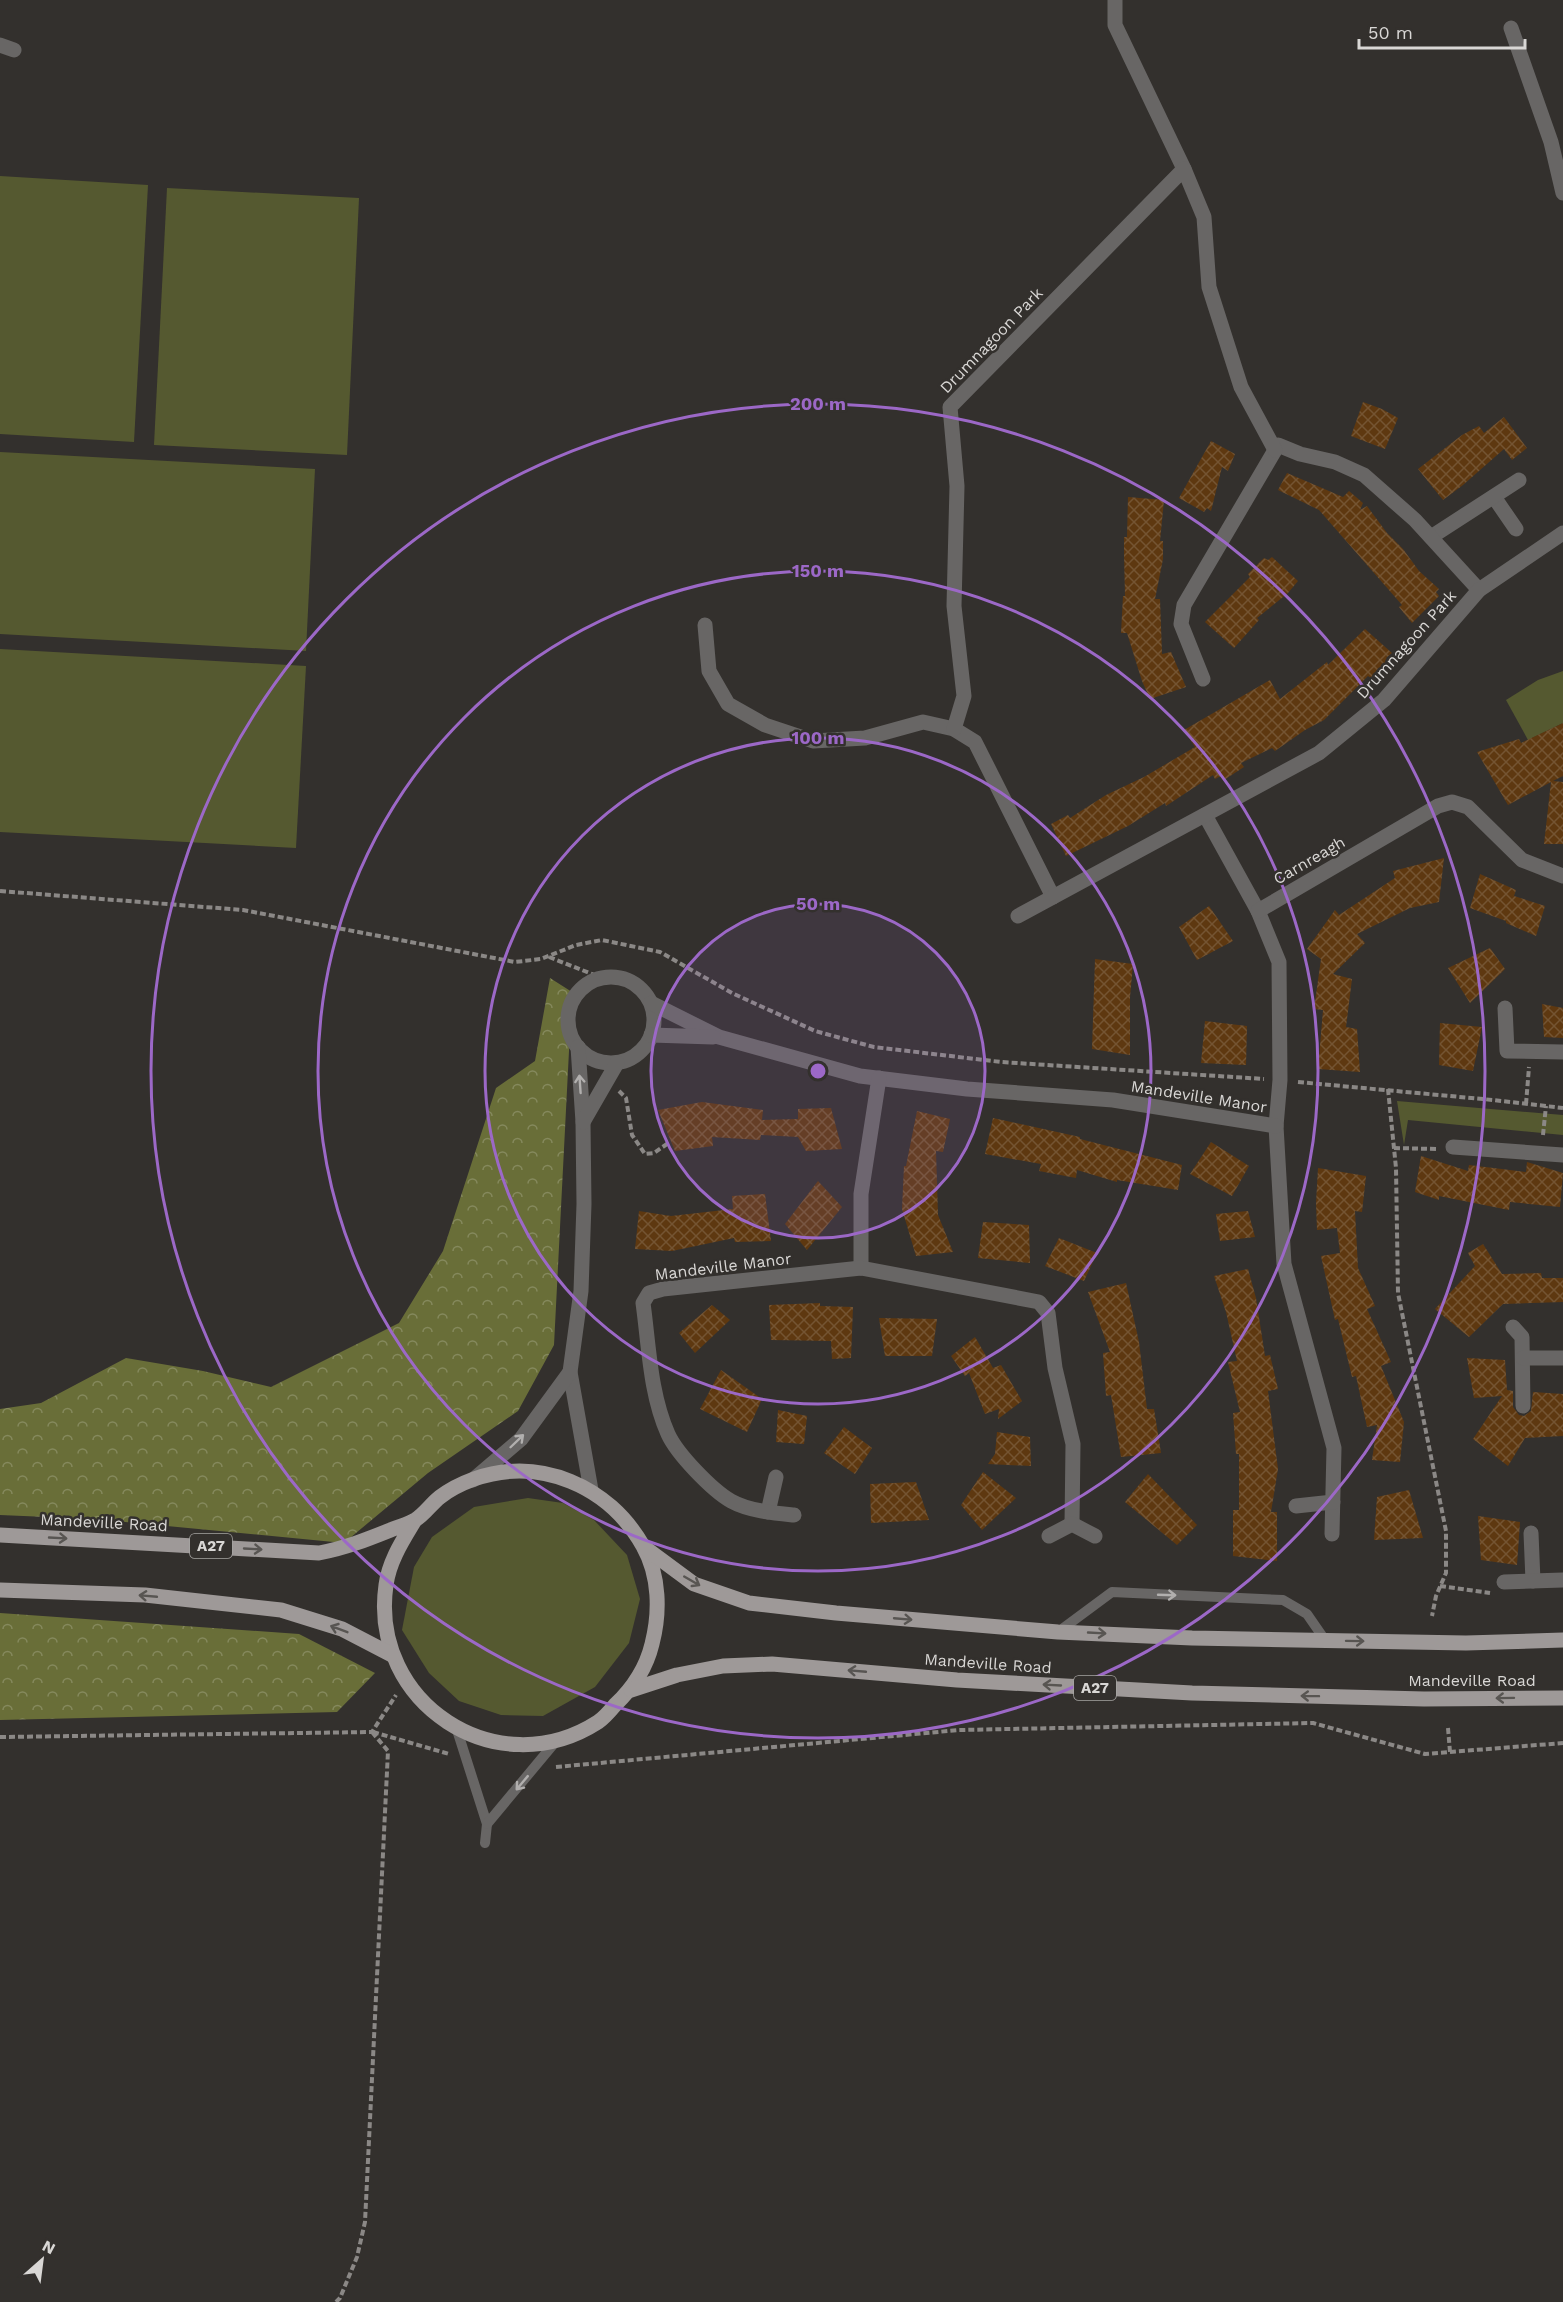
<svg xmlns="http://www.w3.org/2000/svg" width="1563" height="2302" font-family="'Work Sans',sans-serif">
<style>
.grass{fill:#555930}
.forest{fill:url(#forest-crowns)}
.building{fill:url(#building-cross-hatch)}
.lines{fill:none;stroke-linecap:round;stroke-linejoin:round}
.path{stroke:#8b8886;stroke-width:4;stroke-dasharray:6 3;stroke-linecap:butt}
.service{stroke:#686665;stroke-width:10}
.minor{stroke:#686665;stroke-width:15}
.primary{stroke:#9e9998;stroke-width:15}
.oneway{stroke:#b1afae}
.oneway2{stroke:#585552}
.ring{fill:none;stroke:#9c68c7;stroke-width:3}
.labels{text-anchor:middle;stroke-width:5;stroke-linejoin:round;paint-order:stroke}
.shield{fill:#33302d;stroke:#a7a5a3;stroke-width:1.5}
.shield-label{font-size:15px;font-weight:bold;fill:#d9d7d5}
.street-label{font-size:16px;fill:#d9d7d5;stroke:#33302d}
.centre{fill:#9c68c7;stroke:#33302d;stroke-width:3}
.ring-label{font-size:18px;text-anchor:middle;font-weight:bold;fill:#9c68c7;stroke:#33302d;stroke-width:5;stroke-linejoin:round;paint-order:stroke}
</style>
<defs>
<pattern id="forest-crowns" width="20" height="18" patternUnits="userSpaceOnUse" patternTransform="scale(1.5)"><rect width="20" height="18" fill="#696e38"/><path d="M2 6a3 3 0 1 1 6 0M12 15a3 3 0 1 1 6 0" fill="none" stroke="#85895d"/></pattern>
<pattern id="building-cross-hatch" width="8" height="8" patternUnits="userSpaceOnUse" patternTransform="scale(1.5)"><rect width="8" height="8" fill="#5e3810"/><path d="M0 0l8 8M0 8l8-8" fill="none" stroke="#745432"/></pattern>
</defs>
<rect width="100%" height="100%" fill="#33302d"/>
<g class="grass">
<polygon points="0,176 148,185 134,442 0,434"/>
<polygon points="167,188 359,198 347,455 154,445"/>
<polygon points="0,452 315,469 306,651 0,634"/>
<polygon points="0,649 306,666 296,848 0,832"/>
<polygon points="1563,671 1563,723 1528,740 1506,700 1538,680"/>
<polygon points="1397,1101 1563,1115 1563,1135 1408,1120 1404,1145"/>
<polygon points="528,1498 563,1503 594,1520 627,1555 640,1599 629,1643 595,1687 543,1716 501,1715 459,1701 429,1673 402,1630 414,1567 432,1537 474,1507"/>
</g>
<g class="forest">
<polygon points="550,978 572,992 554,1345 518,1411 428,1473 344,1543 94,1519 0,1515 0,1409 41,1403 126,1358 203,1371 271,1387 399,1323 443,1251 496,1088 535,1061"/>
<polygon points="0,1613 299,1634 375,1673 337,1712 0,1720"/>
</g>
<g class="building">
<polygon points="1363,402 1382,409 1398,418 1385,449 1351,436"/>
<polygon points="1504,417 1527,448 1512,460 1504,449 1463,485 1443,500 1418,469 1462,435 1479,426 1484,433"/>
<polygon points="1211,441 1235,454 1228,471 1222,467 1211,511 1207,508 1204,512 1179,498"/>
<polygon points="1287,473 1343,497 1349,491 1363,503 1360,510 1367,506 1387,533 1403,549 1419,571 1439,589 1436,592 1439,596 1412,623 1399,607 1402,605 1319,510 1278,490"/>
<polygon points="1128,497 1164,500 1160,541 1163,541 1163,559 1155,599 1160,599 1162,654 1171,652 1186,687 1150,699 1142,681 1127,633 1121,633 1123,596 1125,596 1124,554 1124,537 1127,537"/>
<polygon points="1272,557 1298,581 1288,593 1257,618 1259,620 1234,648 1205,622 1250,577 1248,574 1264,558 1268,560"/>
<polygon points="1365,629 1392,653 1386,658 1388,660 1371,678 1368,676 1324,720 1305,730 1275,751 1272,748 1241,763 1244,767 1224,780 1221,776 1215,779 1213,775 1166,806 1165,803 1128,826 1066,856 1051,824 1068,815 1070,818 1106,795 1144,777 1195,747 1184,730 1270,680 1280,699 1327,662 1328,665"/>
<polygon points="1563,723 1563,776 1553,781 1563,782 1563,844 1544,844 1551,782 1508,805 1477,752 1519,739 1521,743"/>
<polygon points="1444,858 1439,902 1410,908 1357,934 1365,943 1333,974 1352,979 1346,1027 1357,1029 1360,1072 1318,1069 1323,1010 1314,1009 1321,959 1307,949 1335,910 1339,915 1395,878 1393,871"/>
<polygon points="1480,874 1516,890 1514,896 1545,906 1536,936 1506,923 1506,921 1470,908"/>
<polygon points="1209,906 1233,941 1197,960 1179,927"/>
<polygon points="1490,948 1505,969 1470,1003 1448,968"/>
<polygon points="1095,959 1133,964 1130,997 1130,1055 1092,1049"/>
<polygon points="1542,1004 1563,1008 1563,1038 1544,1037"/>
<polygon points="1205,1021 1247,1026 1246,1065 1201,1063"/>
<polygon points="1440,1023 1482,1027 1473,1071 1439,1065"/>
<polygon points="702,1102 763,1110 762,1120 798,1119 798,1109 831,1108 842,1149 806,1151 798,1137 761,1135 760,1140 712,1137 713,1146 675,1151 658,1110"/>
<polygon points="917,1111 950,1119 943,1152 936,1151 938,1215 953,1252 916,1256 902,1209 904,1166 906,1166"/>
<polygon points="993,1118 1080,1137 1080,1139 1182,1165 1178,1190 1117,1180 1117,1182 1077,1170 1076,1178 1039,1171 1041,1164 985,1154"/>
<polygon points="1211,1142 1249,1166 1232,1196 1190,1174"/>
<polygon points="1421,1156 1468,1171 1469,1165 1526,1172 1527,1162 1563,1173 1560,1207 1510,1202 1509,1210 1439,1196 1439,1200 1415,1192"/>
<polygon points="1318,1168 1366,1176 1362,1212 1355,1211 1358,1268 1375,1306 1367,1309 1391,1362 1381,1366 1404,1422 1400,1462 1372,1460 1377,1425 1367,1427 1356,1376 1352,1377 1338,1319 1335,1320 1321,1256 1340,1253 1337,1228 1317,1230 1316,1203"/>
<polygon points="818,1181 842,1207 807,1250 785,1224"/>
<polygon points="765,1194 771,1241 735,1242 734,1238 672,1251 635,1249 639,1211 671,1216 733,1209 732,1196"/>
<polygon points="1248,1211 1255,1237 1220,1241 1216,1214"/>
<polygon points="983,1222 1029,1225 1030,1263 978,1258"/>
<polygon points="1059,1238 1097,1253 1084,1281 1045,1266"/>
<polygon points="1483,1244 1502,1274 1541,1273 1542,1278 1563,1278 1563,1302 1503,1304 1469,1337 1435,1309 1475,1266 1468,1253"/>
<polygon points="1248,1269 1256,1298 1265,1356 1270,1355 1278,1389 1268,1391 1278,1469 1271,1512 1277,1512 1277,1561 1233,1556 1233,1510 1239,1510 1239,1454 1236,1454 1233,1413 1240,1412 1228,1362 1237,1361 1226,1312 1214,1276"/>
<polygon points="1126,1283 1139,1342 1147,1409 1154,1409 1161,1453 1121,1457 1111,1395 1106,1396 1103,1353 1110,1352 1088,1292"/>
<polygon points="820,1303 820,1306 853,1307 851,1358 832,1359 831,1341 771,1340 769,1305"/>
<polygon points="712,1305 730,1320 695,1353 679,1333"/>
<polygon points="879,1318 937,1319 932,1356 885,1356"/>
<polygon points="975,1337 993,1368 1001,1365 1022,1401 998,1419 999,1409 985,1414 969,1373 965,1376 951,1356"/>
<polygon points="1467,1358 1505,1360 1507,1390 1513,1391 1513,1407 1519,1415 1524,1416 1531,1411 1533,1392 1563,1394 1563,1436 1525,1438 1508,1466 1473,1439 1502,1396 1474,1398"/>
<polygon points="721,1370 762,1399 747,1432 700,1409"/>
<polygon points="778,1410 807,1416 804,1444 776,1442"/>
<polygon points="844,1427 872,1448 855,1474 824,1453"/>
<polygon points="997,1432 1030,1437 1031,1466 988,1464 995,1454"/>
<polygon points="983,1472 1016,1498 982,1530 961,1505"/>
<polygon points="1148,1474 1197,1525 1177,1545 1125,1502"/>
<polygon points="916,1482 929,1520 871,1523 870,1484"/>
<polygon points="1409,1490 1423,1538 1374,1540 1377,1497"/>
<polygon points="1478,1516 1520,1522 1517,1565 1481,1560"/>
</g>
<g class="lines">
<g class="path">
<polyline points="0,891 243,910 515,962 541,959 576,945 602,940 660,952 732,993 815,1031 874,1047 1001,1062 1264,1079"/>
<polyline points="549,957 602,978"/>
<polyline points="1298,1082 1493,1100 1563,1108"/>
<polyline points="1388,1089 1396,1168 1398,1293 1446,1531 1446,1573 1436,1596 1432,1616"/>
<polyline points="619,1091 626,1098 632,1135 645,1154 654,1153 667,1144"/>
<polyline points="1526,1104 1529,1067"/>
<polyline points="1543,1135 1546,1106"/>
<polyline points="1394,1148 1437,1149"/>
<polyline points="1440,1586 1490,1593"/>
<polyline points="1448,1728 1450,1752"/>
<polyline points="373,1732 449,1754"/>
<polyline points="0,1737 372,1732 396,1695"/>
<polyline points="556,1767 959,1730 1313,1723 1425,1754 1563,1743"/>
<polyline points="336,2302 340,2298 357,2257 365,2222 388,1751 372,1732"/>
</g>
<g class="service">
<polyline points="1058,1632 1112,1592 1283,1600 1307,1614 1325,1640"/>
<polyline points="457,1730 487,1824 485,1843"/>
<polyline points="487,1824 557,1740"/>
</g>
<g class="minor">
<polyline points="1115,0 1115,25 1184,169"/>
<polyline points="1511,28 1551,142 1563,193"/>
<polyline points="0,45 14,50"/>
<polyline points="1494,497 1516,529"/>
<polyline points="1431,537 1519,480"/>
<polyline points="705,625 709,671 728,704 765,725 813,741 865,738 923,722 954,729 975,742 1053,897"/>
<polyline points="1203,679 1181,624 1184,605 1278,445 1300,454 1335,462 1364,475 1415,520 1479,590"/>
<polyline points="954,729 964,696 954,606 957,486 950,407 1184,169 1204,217 1209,287 1241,387 1275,450"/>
<polyline points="1205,815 1258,911 1279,962 1280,1080 1276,1126 1284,1264 1334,1448 1332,1534"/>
<polyline points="1258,911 1438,806 1452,802 1468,807 1522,860 1563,876"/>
<polyline points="1018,916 1319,753 1384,700 1479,590 1563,533"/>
<circle cx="611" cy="1020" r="43"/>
<polyline points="651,1003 719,1037 860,1076 967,1089 1113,1100 1276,1126"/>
<polyline points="1505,1008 1507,1051 1563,1052"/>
<polyline points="651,1035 713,1037"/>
<polyline points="578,1047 583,1122 584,1204 581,1291 570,1372 591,1490"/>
<polyline points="583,1122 617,1063"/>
<polyline points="1453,1147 1563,1155"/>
<polyline points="861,1268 861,1194 879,1078"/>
<polyline points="1513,1327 1522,1337 1523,1406"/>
<polyline points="1523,1358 1563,1358"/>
<polyline points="473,1480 521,1439 570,1372"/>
<polyline points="1296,1506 1333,1502"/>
<polyline points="768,1512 776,1477"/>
<path d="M 794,1515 C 774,1513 749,1511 731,1501 C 712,1490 677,1454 668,1434 C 650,1394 649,1346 643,1303 L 649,1293 L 663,1289 L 861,1268 L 1039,1302 L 1048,1313 L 1055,1368 L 1073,1444 L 1072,1524"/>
<polyline points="1531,1533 1533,1581"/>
<polyline points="1049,1536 1072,1524 1095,1536"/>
<polyline points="1504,1582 1563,1580"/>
</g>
<g class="primary">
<path d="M 0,1535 L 319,1553 C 346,1548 368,1539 393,1529 C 400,1526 409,1524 415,1520 C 424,1515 431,1504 440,1497 C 449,1490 463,1483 474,1479 C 540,1456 609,1486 643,1546 C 660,1576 660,1613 652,1644 C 646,1669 633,1688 615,1705 C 610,1711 604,1718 598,1722 C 497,1787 369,1703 386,1585 C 389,1561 403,1540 415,1520"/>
<polyline points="644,1547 694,1584 749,1603 836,1613 1058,1632 1192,1638 1466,1643 1563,1640"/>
<polyline points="0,1590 145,1595 281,1610 342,1629 392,1655"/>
<polyline points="631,1690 677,1675 723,1666 772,1664 957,1680 1192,1693 1424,1699 1563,1698"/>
</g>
</g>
<defs><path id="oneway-shaft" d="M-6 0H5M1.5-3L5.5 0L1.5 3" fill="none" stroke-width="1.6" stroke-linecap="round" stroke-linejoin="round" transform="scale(1.5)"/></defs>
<g class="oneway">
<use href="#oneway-shaft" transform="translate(580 1084) rotate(-94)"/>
<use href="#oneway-shaft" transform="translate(517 1441) rotate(-44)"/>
<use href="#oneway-shaft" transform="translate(1167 1595) rotate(2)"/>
<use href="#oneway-shaft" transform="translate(522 1783) rotate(130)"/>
</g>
<g class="oneway2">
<use href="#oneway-shaft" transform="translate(58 1538) rotate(3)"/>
<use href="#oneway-shaft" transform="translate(253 1549) rotate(3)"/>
<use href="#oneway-shaft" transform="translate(692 1581) rotate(30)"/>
<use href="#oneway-shaft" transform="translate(148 1596) rotate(-175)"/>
<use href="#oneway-shaft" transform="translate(903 1619) rotate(5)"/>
<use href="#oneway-shaft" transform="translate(339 1629) rotate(-159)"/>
<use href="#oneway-shaft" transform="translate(1097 1633) rotate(3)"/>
<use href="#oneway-shaft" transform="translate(1355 1641) rotate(1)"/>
<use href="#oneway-shaft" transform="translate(857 1671) rotate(-175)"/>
<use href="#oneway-shaft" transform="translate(1052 1685) rotate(-177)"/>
<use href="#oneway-shaft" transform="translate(1310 1696) rotate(-179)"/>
<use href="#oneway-shaft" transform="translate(1505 1698) rotate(179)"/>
</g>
<circle cx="818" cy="1071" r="167" fill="#9c68c7" fill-opacity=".12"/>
<g class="ring">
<circle cx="818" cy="1071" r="167"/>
<circle cx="818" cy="1071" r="333"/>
<circle cx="818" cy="1071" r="500"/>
<circle cx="818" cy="1071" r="667"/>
</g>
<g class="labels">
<g class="shield">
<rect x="190" y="1534" width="42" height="24" rx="4.5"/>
<rect x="1074" y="1676" width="42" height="24" rx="4.5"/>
</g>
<g class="shield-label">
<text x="211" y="1551">A27</text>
<text x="1095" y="1693">A27</text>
</g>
<g class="street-label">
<text transform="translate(991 340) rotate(-46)" y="6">Drumnagoon Park</text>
<text transform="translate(1406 644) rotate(-48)" y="6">Drumnagoon Park</text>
<text transform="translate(1309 860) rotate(-30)" y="6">Carnreagh</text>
<text transform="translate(1199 1096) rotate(9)" y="6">Mandeville Manor</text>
<text transform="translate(723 1266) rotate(-7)" y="6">Mandeville Manor</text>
<text transform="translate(104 1522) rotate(3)" y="6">Mandeville Road</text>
<text transform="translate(988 1663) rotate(4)" y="6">Mandeville Road</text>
<text x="1472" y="1686">Mandeville Road</text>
</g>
</g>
<circle cx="818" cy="1071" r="9" class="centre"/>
<g class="ring-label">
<text x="818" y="410">200 m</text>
<text x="818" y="577">150 m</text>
<text x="818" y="744">100 m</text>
<text x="818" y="910">50 m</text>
</g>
<g transform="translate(42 2260) rotate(28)" stroke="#33302d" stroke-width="4.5" paint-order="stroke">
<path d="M0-4.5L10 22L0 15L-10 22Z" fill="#d9d7d5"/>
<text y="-9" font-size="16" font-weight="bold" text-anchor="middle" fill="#d9d7d5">N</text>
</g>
<path d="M1359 39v9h166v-9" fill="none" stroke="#d9d7d5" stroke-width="3"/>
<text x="1368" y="39" font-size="18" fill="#d9d7d5" stroke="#33302d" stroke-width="4.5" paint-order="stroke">50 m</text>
</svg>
